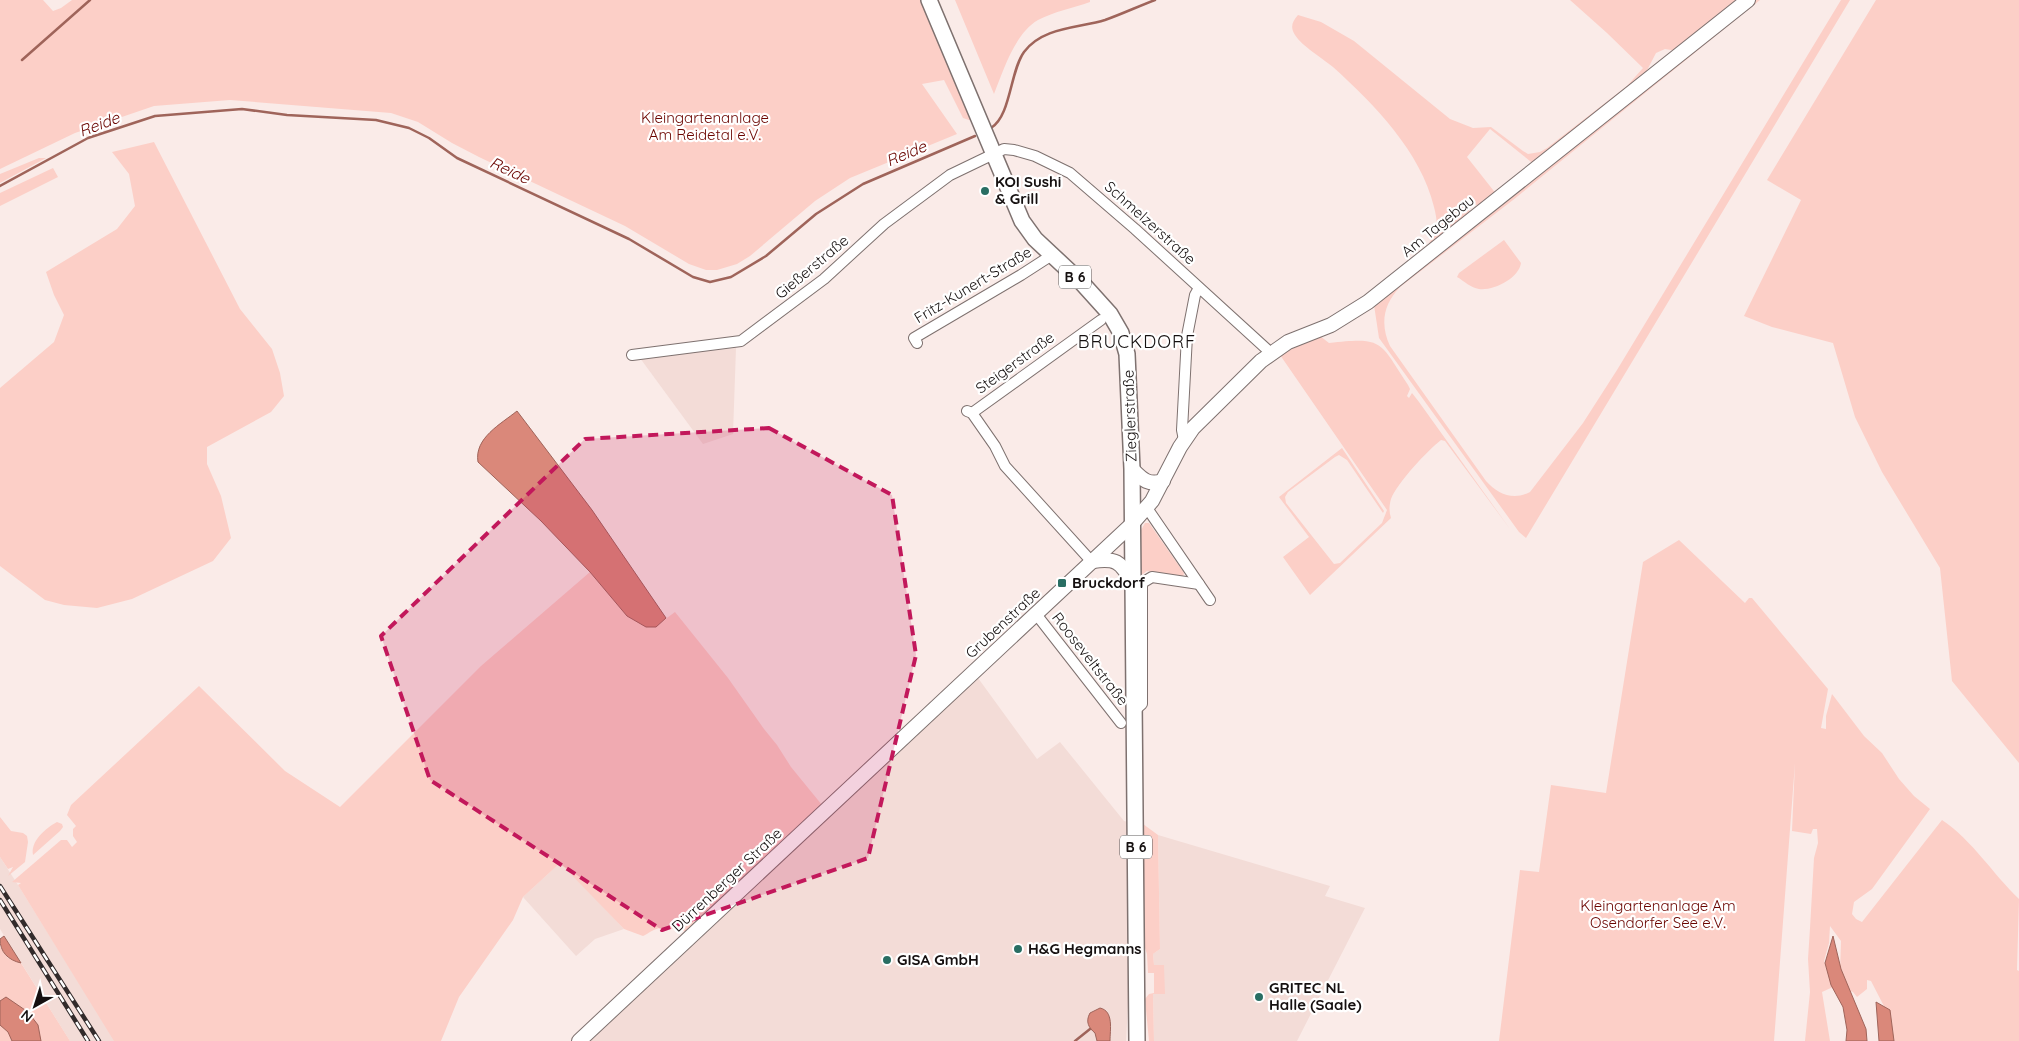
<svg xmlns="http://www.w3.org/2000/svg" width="2019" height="1041" font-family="Quicksand,sans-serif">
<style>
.built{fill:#f3dcd7}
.green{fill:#fccfc7}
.water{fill:#da887a;stroke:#9f645a}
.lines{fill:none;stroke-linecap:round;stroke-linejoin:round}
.stream{stroke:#9f645a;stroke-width:2.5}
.street-casing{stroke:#7e716f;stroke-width:12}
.secondary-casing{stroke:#7e716f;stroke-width:16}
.primary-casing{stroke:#7e716f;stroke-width:18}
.street{stroke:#fff;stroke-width:10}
.secondary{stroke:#fff;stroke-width:14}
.primary{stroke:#fff;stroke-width:15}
.rail-casing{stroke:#322b2b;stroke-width:4.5}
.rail{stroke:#fff;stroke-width:2.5;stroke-dasharray:8;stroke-linecap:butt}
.marked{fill:#c2185b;fill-opacity:0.2;stroke:#c2185b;stroke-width:4;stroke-dasharray:10 6;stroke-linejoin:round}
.poi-dot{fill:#296e63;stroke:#fff;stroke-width:2}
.labels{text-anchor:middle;stroke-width:4.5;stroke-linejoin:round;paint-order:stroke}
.shield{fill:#fff;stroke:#5b5858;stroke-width:1}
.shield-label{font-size:14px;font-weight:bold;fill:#151010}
.park-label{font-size:15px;fill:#6b0500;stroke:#fff}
.poi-label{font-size:15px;font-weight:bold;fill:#151010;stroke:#fff;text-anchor:start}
.street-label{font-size:15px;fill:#151010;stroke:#fff}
.water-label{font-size:16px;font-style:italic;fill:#6b0500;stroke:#fff}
.quarter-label{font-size:18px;letter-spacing:1px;fill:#151010;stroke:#fff}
</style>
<rect width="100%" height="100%" fill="#faebe8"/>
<g class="built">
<polygon points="736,348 733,434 703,444 640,358"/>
<polygon points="978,678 1037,759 1060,742 1124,821 1128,822 1129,986 1126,1041 585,1041 840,803"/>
<polygon points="1158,835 1330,886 1325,896 1365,908 1297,1041 1154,1041 1153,994 1164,994 1154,965 1153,954 1160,949"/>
<polygon points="0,857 18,885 115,1041 70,1041 0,929"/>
<polygon points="561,862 624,929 595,939 576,956 523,897"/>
</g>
<g class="green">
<polygon points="0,0 43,0 53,11 61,8 72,0 921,0 972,121 963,118 944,80 922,84 957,134 850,178 815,201 750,256 737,264 717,270 706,270 689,264 625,226 479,157 452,143 418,122 391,113 230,100 154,106 75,133 0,169"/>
<path d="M 955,0 L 1090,0 L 1090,2 C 1073,8 1053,12 1038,20 C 1015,33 1003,71 994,94 Z"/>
<path d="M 1570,0 L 1739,0 L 1677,51 L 1665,49 L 1656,53 L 1643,78 L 1535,165 L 1490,129 L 1467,157 L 1497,195 L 1482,208 L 1468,200 L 1465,203 L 1471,214 L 1432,248 L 1429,243 C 1431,240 1435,236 1436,233 C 1438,226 1436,214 1434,207 C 1421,152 1374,104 1333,67 C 1322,58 1302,46 1295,35 C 1290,27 1292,22 1298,15 L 1321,22 L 1354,41 L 1450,119 L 1473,128 L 1491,127 L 1523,151 L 1528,154 L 1540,152 L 1547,148 L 1627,86 L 1643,68 L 1607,33 Z"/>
<path d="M 1754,0 L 1760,0 L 1513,200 L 1400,287 C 1383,305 1380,324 1390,346 L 1486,481 C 1498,494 1513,501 1530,492 L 1583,423 L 1617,370 L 1841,0 L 1850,0 L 1526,538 L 1519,532 L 1379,338 L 1374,305 Z"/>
<polygon points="1876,0 2019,0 2019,763 1952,681 1940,568 1882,472 1855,417 1833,343 1772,327 1744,316 1801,200 1767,180"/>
<polygon points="154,142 240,309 272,349 280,373 284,396 271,412 207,447 207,464 221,496 231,538 213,561 132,599 97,608 64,605 45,600 0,566 0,388 54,342 64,315 54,295 46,272 117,229 135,206 129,174 112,152"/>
<polygon points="39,158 46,158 0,183 0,174"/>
<polygon points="53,168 58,177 0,206 0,193"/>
<path d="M 1504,240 L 1521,263 C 1519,278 1494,291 1479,289 C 1471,288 1464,281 1457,277 L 1459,273 Z"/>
<path d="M 1320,336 L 1329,343 C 1384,337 1379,341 1408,385 L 1410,389 L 1407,396 L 1409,398 L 1412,393 L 1419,402 L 1510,529 L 1445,441 L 1441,440 C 1428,450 1397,483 1391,499 C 1389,506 1389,512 1391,518 L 1310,595 L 1283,557 L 1309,537 L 1279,497 L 1342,448 L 1384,511 L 1383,513 L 1347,460 L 1339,455 L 1335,457 L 1288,492 L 1285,497 L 1286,503 L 1334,564 L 1340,563 L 1382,523 L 1387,510 L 1278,352 Z"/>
<polygon points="1145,523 1149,523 1184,573 1183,577 1147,571 1140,576 1140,532"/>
<path d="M 1679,540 L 1745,603 L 1749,598 L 1752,598 L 1828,689 L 1821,728 L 1826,729 L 1826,716 L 1832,694 L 1864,736 L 1882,753 L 1899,779 L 1914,796 L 1930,809 L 1872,889 L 1854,902 L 1852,914 L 1856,919 L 1862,922 L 1942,820 C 1973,841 1992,873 2019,899 L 2017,970 L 2019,971 L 2019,1041 L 1892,1041 L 1888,1014 L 1871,981 L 1867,980 L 1867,989 L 1857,997 L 1853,992 L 1847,990 L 1840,972 L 1841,941 L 1830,926 L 1829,943 L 1824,961 L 1833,987 L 1822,992 L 1830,1041 L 1805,1041 L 1810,992 L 1808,959 L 1810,928 L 1814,858 L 1818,843 L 1817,829 L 1813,829 L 1811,834 L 1792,831 L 1795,763 L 1774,1041 L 1499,1041 L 1520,870 L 1539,872 L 1551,785 L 1606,793 L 1643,562 Z"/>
<path d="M 590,572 L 627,616 L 656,626 L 675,612 L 728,678 L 764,729 L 777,745 L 791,767 L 822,805 L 692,931 C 682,932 673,928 663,928 C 656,927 649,933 643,936 L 624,929 L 560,863 L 523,897 L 513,920 L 459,997 L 441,1041 L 114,1041 L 18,885 L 21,883 L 12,882 L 61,840 L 67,840 L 72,847 L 77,842 L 73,836 L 73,829 L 76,826 L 67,815 L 71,805 L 199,686 L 285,771 L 340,807 L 481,666 Z"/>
<polygon points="0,817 11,831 23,833 27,836 28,842 25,862 8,876 13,867 8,869 0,857"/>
<path d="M 57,822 L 62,824 L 63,827 L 60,831 L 33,855 C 30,841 46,828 57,822 Z"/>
<polygon points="1143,824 1158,835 1160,949 1153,954 1154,965 1164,965 1165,994 1153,994 1154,1041 1149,1041 1145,999 1149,994 1154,993 1154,973 1148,973 1147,954 1144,945"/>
<polygon points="0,947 8,958 21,963 70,1041 0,1041"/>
</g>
<g class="water">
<path d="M 517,411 L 592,510 L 666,618 L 656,627 L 646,627 L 627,616 L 590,572 L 541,521 L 478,462 C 474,438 501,424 517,411 Z"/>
<path d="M 4,936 L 21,963 C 8,960 0,952 0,939 Z"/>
<polygon points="1833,936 1841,969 1866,1029 1867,1041 1846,1041 1847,1030 1843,1007 1831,985 1825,963"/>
<polygon points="6,997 28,1012 38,1025 41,1041 12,1041 8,1032 0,1025 0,1001"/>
<polygon points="1876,1002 1890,1010 1894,1041 1879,1041"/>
<path d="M 1100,1008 C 1114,1011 1110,1030 1110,1041 L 1097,1041 L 1095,1033 C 1089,1028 1085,1022 1090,1013 Z"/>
</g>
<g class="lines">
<g class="stream">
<polyline points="22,60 90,0"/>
<path d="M 991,128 C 1011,116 1010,71 1024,52 C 1042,27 1079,28 1105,20 C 1122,14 1139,6 1155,0"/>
<polyline points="0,186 88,138 155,116 242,109 287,115 376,120 409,128 429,138 457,158 629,239 693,277 710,282 731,277 766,256 816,214 863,184 975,136"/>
<polyline points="1075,1041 1090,1029"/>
</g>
<defs>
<g id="street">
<polyline points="917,343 914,338 1021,275 1052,255"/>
<polyline points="632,355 741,341 824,279 884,224 950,175 1004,149 1014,150 1035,156 1070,173 1135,229 1271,353"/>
<polyline points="967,411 972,413 995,446 1005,466 1092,562"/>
<polyline points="972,413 1101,320"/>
<polyline points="1184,440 1182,430 1187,336 1195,295 1199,288"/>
<polyline points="1147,508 1210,600"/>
<polyline points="1036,614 1121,723"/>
<polyline points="1134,711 1142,704 1142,583 1152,577 1199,584"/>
</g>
<g id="secondary">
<path d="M 1132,469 C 1142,479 1148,486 1163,481"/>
<path d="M 1093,561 C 1115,558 1121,561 1131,581"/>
<polyline points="579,1041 1131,525 1152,501 1180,447 1193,428 1261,361 1288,342 1331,325 1368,302 1748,0"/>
</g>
<polyline id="primary" points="929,0 1022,221 1035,239 1082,283 1110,314 1121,333 1127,354 1132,469 1137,1041"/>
</defs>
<use href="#street" class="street-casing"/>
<use href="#secondary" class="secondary-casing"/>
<use href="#primary" class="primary-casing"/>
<use href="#street" class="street"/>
<use href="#secondary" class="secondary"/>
<use href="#primary" class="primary"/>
<defs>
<g id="rail">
<polyline points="0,886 99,1041"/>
<polyline points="0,900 88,1041"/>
</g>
</defs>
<use href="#rail" class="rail-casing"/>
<use href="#rail" class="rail"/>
</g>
<path class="marked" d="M 769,428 L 892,495 L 916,655 L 868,858 L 662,930 L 430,780 L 381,636 L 585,439 Z"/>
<g class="poi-dot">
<circle cx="985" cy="191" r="5"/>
<rect x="1057" y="578" width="10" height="10" rx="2.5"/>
<circle cx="1018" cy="949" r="5"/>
<circle cx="887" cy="960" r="5"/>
<circle cx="1259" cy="997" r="5"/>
</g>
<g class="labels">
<g class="shield">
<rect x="1059" y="265.5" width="32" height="23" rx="4"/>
<rect x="1120" y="835.5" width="32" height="23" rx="4"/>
</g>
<g class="shield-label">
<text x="1075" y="282">B 6</text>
<text x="1136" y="852">B 6</text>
</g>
<g class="park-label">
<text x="705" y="123">Kleingartenanlage<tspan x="705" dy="17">Am Reidetal e.V.</tspan></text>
<text x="1658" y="911">Kleingartenanlage Am<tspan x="1658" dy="17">Osendorfer See e.V.</tspan></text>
</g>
<g class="poi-label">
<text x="995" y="187">KOI Sushi<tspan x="995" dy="17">&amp; Grill</tspan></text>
<text x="1072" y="588">Bruckdorf</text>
<text x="1028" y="954">H&amp;G Hegmanns</text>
<text x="897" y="965">GISA GmbH</text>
<text x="1269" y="993">GRITEC NL<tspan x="1269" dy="17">Halle (Saale)</tspan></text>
</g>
<g class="street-label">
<text transform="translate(1150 223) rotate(42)" y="5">Schmelzerstraße</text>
<text transform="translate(1438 226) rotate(-39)" y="5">Am Tagebau</text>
<text transform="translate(812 267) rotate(-40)" y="5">Gießerstraße</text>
<text transform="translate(973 285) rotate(-31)" y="5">Fritz-Kunert-Straße</text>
<text transform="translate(1015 363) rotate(-36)" y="5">Steigerstraße</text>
<text transform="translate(1130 416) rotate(-92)" y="5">Zieglerstraße</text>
<text transform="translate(1003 623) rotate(-43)" y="5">Grubenstraße</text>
<text transform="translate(1090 659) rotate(52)" y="5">Rooseveltstraße</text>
<text transform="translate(727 880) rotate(-43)" y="5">Dürrenberger Straße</text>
</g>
<g class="water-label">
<text transform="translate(99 124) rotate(-21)" y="6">Reide</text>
<text transform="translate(906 153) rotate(-23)" y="6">Reide</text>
<text transform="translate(510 170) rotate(25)" y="6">Reide</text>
</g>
<g class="quarter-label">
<text x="1137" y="348">BRUCKDORF</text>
</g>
</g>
<g transform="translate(35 1006) rotate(219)" stroke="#ffffff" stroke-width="4" paint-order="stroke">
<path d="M0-4L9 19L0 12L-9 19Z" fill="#151010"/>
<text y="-8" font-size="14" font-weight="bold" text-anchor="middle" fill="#151010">N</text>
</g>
</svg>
